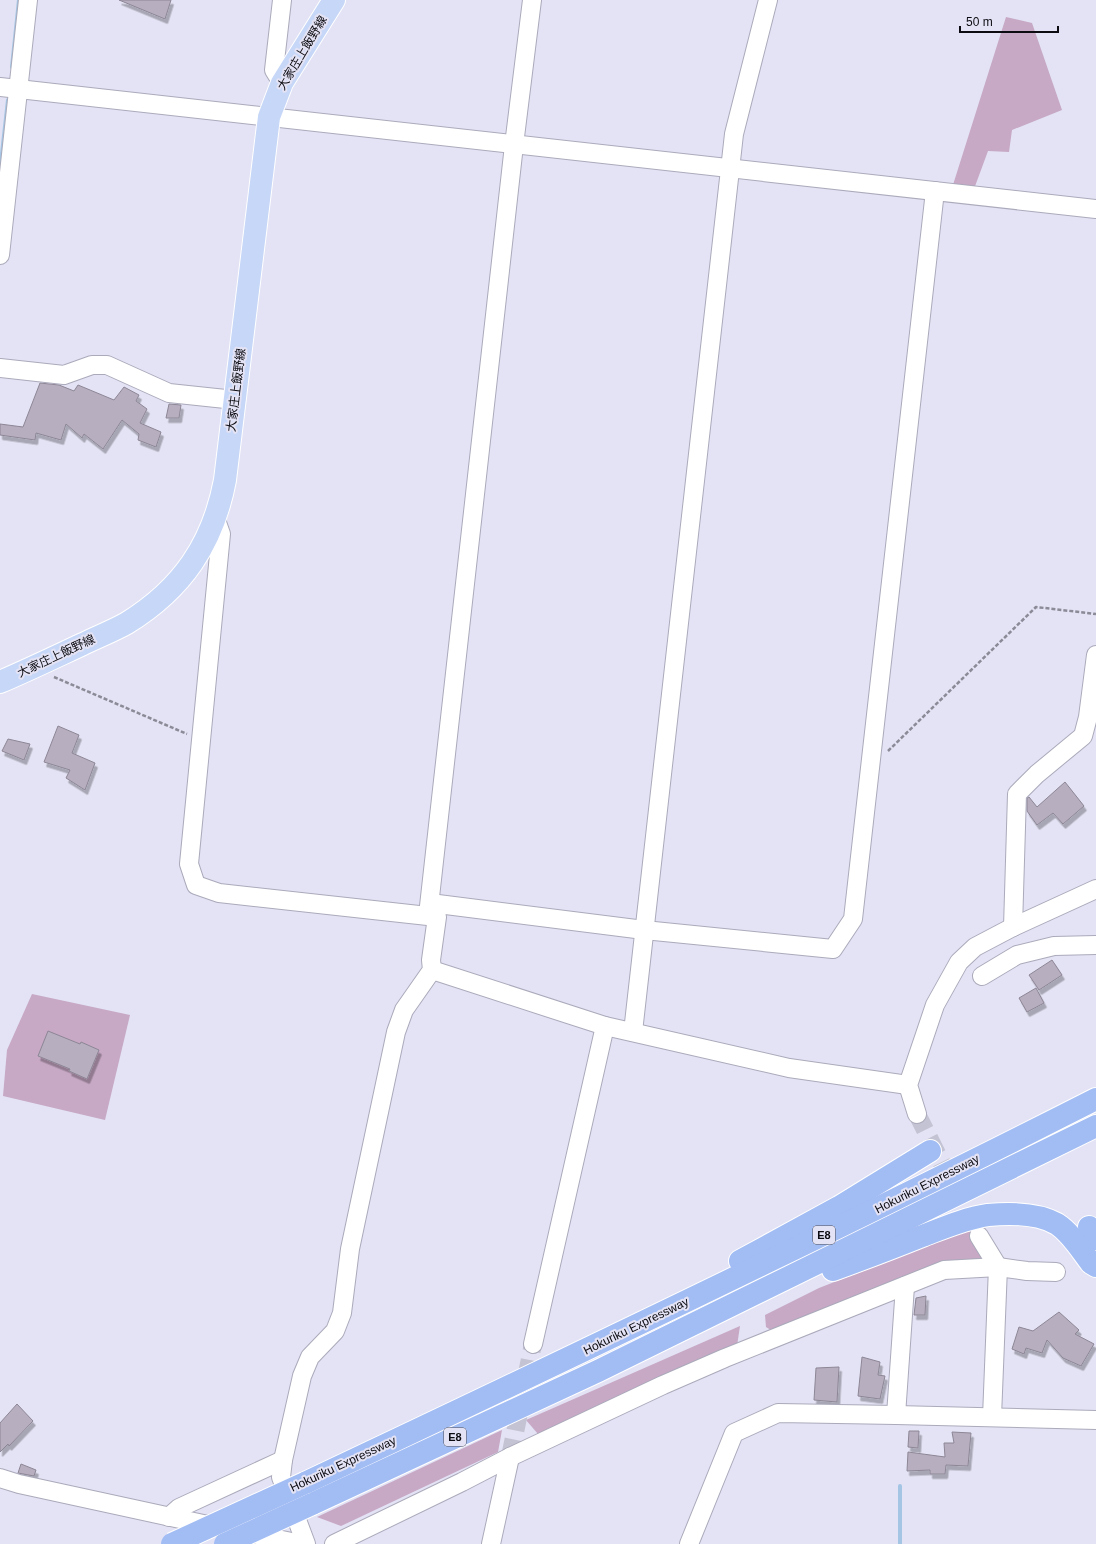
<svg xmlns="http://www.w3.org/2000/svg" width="1096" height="1544" font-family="Arial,'Noto Sans JP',sans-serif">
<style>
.green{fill:#c7a8c5}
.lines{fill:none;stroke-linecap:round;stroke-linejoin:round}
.stream{stroke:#a4c6e4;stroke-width:4}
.building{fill:#b7afc0;stroke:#8d8695;filter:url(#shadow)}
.minor-tunnel{stroke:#c3c3d3;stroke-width:18;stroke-dasharray:18 9;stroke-linecap:butt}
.minor-casing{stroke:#aab;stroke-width:20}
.major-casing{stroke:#fff;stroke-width:24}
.highway-casing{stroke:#fff;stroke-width:24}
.path{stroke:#8b8a97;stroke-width:2.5;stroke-dasharray:4 2;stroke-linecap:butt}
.minor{stroke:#fff;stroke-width:18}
.major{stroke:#c7d7f8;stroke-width:22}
.highway{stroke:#a2bcf4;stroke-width:22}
.highway-bridge-casing{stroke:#fff;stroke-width:24;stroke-linecap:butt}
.highway-bridge{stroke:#a2bcf4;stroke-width:22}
.labels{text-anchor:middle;stroke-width:4;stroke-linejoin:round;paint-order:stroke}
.shield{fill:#e3e3f5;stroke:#4c4c55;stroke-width:1}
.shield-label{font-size:11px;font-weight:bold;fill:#0c0b11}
.street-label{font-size:12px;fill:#0c0b11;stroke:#e3e3f5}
</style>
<defs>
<filter id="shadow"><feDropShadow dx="2.5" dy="4.5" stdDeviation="0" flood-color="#0004"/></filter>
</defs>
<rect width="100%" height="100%" fill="#e3e3f5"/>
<g class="green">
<polygon points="1006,17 1032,23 1062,110 1012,130 1009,152 988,151 974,189 952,188"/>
<polygon points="32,994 130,1015 105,1120 3,1096 7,1050"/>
<polygon points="970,1229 984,1256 980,1262 774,1332 766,1327 765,1315 819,1288"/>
<polygon points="740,1326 737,1346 538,1434 526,1420"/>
<polygon points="502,1430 498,1452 341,1526 317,1517"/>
</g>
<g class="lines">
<g class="stream">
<polyline points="12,67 19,0"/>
<polyline points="0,171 8,100"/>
<polyline points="900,1544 900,1486"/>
</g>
</g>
<g class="building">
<polygon points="119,0 171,0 165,19"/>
<polygon points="40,383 59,385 74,391 78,385 114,400 124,387 139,395 136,401 147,409 140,423 161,432 156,447 138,440 139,434 122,420 103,449 84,434 82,438 66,424 61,440 36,433 35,440 0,435 0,424 23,427"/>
<polygon points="169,404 181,405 179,418 166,418"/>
<polygon points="58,726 79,735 72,753 95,763 85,790 66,778 70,770 44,762"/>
<polygon points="8,739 30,744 24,760 2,751"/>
<polygon points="1065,782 1084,806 1063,824 1053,813 1037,825 1027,811 1027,798 1029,797 1037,807"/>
<polygon points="1052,960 1062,975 1039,990 1029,975"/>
<polygon points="1036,988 1044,1003 1027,1012 1019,998"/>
<polygon points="48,1031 80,1044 81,1042 99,1050 87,1079 69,1071 70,1069 38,1056"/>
<polygon points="926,1296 925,1315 914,1315 916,1298"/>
<polygon points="1059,1312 1079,1330 1075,1334 1094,1344 1081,1366 1063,1358 1047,1340 1042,1353 1026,1348 1024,1354 1012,1349 1019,1327 1033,1331"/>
<polygon points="862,1357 880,1362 878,1375 885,1376 880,1399 858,1396"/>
<polygon points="839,1367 837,1402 814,1400 816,1368"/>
<polygon points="17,1404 33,1421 9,1446 8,1444 0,1452 0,1423"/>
<polygon points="909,1431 919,1431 918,1448 908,1447"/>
<polygon points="952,1432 971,1433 968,1466 946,1465 945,1474 930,1474 930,1470 907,1471 908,1452 945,1457 944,1443 954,1443"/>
<polygon points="21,1464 36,1470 34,1476 18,1473"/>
</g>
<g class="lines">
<g class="minor-tunnel">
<polyline points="917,1114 976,1231"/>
<polyline points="510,1457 533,1344"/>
</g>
<defs>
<g id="minor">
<polyline points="282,83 274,70 282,0"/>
<polyline points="0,87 1096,209"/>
<polyline points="0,255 28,0"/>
<polyline points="0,368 64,375 92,365 107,365 169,393 235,400"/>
<polyline points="215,517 221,534 189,864 196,885 219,893 437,917 431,960 432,970 404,1010 396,1032 350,1249 342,1313 335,1331 310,1357 302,1376 283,1460 281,1477 306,1544"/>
<polyline points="430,903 644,930 833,949 853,919 935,191"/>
<polyline points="428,915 514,145 532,0"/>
<polyline points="1013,927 1017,794 1037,774 1083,736 1088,717 1096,655"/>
<polyline points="432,970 605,1026 789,1068 908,1085"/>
<polyline points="982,976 1017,955 1054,946 1096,945"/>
<polyline points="633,1032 734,134 768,0"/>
<polyline points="917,1114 908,1085 935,1005 959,962 975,947 1013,927 1096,889"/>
<polyline points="979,1236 998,1267 992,1417"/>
<polyline points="533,1344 605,1026"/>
<polyline points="896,1415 905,1286"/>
<polyline points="0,1478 19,1484 217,1527"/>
<polyline points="169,1517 179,1508 283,1460"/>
<polyline points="243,1532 301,1544"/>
<polyline points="334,1544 462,1482 510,1457 663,1385 725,1358 944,1270 998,1267 1027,1271 1056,1272"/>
<polyline points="491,1544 510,1457"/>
<polyline points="689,1544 734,1433 778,1413 896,1415 1096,1420"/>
</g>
<path id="major" d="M 0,682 C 28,670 55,657 83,644 C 97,637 113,631 127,623 C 182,589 213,544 225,480 L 269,117 L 282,83 L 334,0"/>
<g id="highway">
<polyline points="1089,1227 1096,1239"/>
<polyline points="740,1261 839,1207 930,1151"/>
<path d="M 833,1270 C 863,1259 892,1248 922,1236 C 943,1228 966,1218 988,1215 C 1010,1213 1038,1213 1057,1224 C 1071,1233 1081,1250 1091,1263 L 1096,1266"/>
<path d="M 305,1483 C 570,1358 834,1232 1096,1099"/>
<polyline points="312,1504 598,1371 1096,1126"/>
</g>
</defs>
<use href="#minor" class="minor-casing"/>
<use href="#major" class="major-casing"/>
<use href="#highway" class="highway-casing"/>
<g class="path">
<polyline points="54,677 187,734"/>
<polyline points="888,751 1036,607 1096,614"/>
</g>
<use href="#minor" class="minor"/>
<use href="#major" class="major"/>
<use href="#highway" class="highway"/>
<defs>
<g id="highway-bridge">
<polyline points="172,1544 305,1483"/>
<polyline points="225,1544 312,1504"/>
</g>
</defs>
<use href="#highway-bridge" class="highway-bridge-casing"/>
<use href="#highway-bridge" class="highway-bridge"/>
</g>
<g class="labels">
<g class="shield">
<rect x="813" y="1226" width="22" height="18" rx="3"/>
<rect x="444" y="1428" width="22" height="18" rx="3"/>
</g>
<g class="shield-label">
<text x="824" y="1239">E8</text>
<text x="455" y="1441">E8</text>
</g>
<g class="street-label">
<text transform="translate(302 53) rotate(-59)" y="4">大家庄上飯野線</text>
<text transform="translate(236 390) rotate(-83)" y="4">大家庄上飯野線</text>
<text transform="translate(56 656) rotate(-25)" y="4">大家庄上飯野線</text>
<text transform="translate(927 1184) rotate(-27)" y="4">Hokuriku Expressway</text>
<text transform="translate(636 1326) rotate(-26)" y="4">Hokuriku Expressway</text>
<text transform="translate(343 1464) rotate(-25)" y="4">Hokuriku Expressway</text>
</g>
</g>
<path d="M960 26v6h98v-6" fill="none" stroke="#0c0b11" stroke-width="2"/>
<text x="966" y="26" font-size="12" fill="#0c0b11" stroke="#e3e3f5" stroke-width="3" paint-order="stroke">50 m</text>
</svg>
